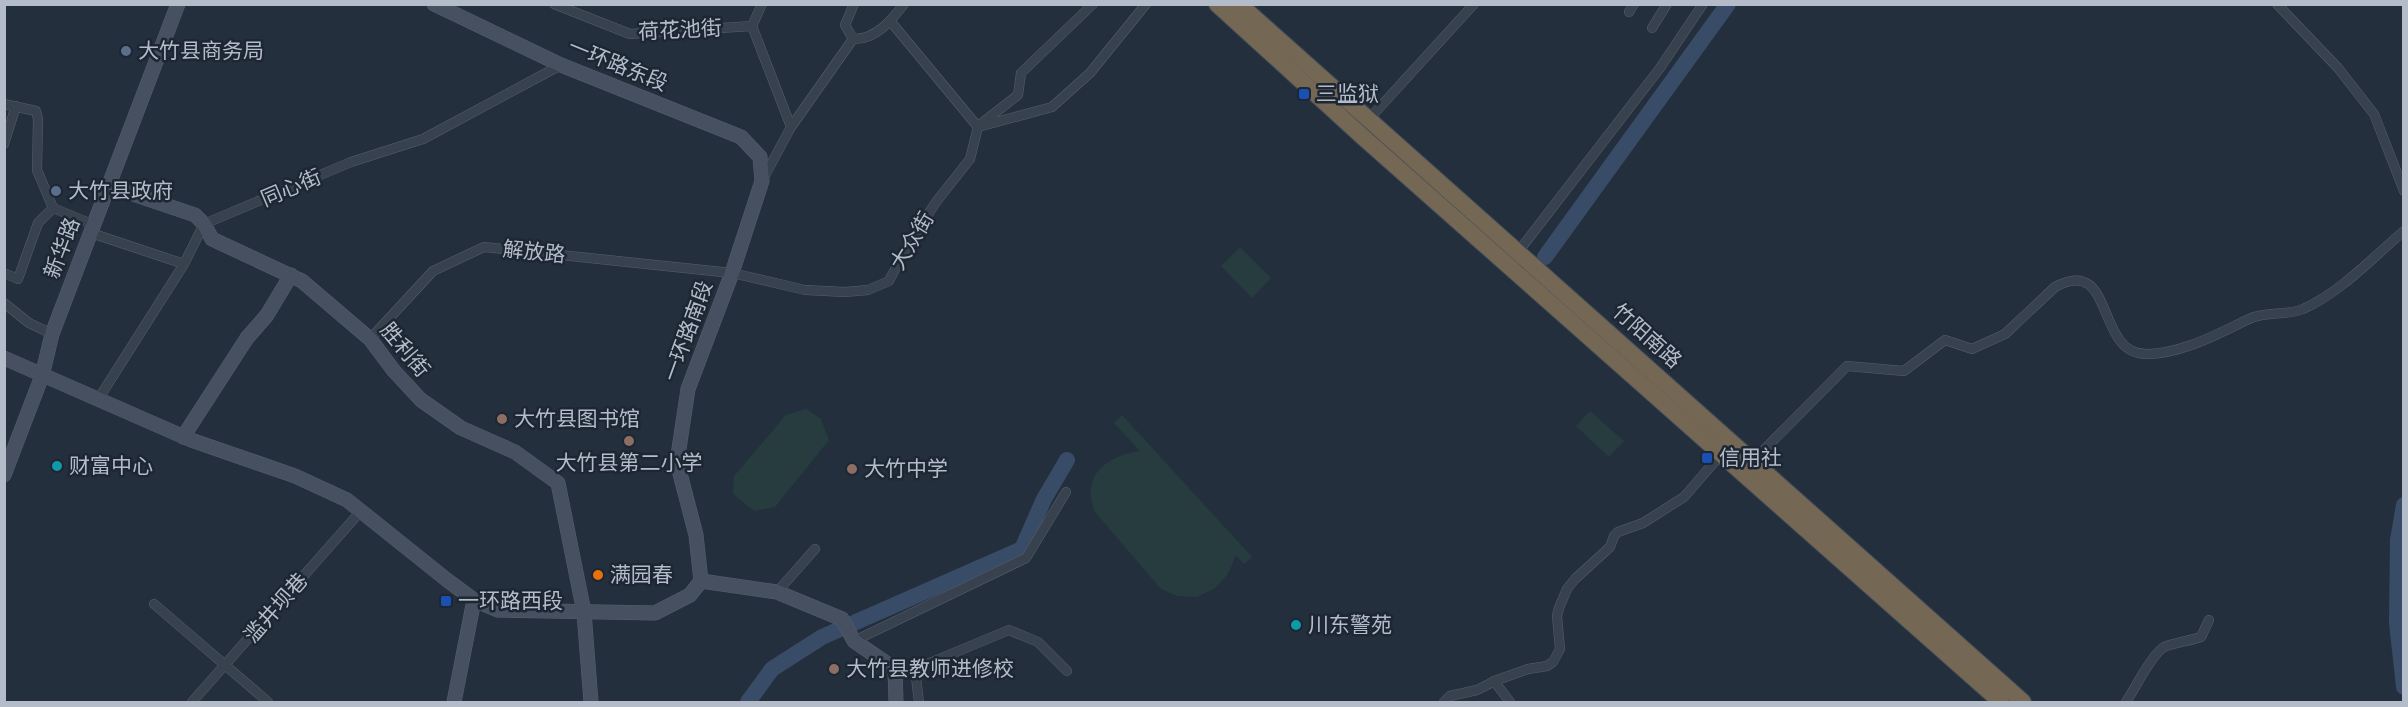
<svg xmlns="http://www.w3.org/2000/svg" width="2408" height="707" font-family="'Public Sans','Noto Sans SC',sans-serif">
<style>
.green{fill:#263c3f}
.lines{fill:none;stroke-linecap:round;stroke-linejoin:round}
.river{stroke:#394c67;stroke-width:16}
.street-casing{stroke:#565f6c;stroke-width:10}
.secondary-casing{stroke:#565f6c;stroke-width:15}
.highway-casing{stroke:#434c59;stroke-width:18}
.street{stroke:#38414e;stroke-width:9}
.secondary{stroke:#465061;stroke-width:14}
.highway{stroke:#746855;stroke-width:16}
.service-dot{fill:#5c6f8a;stroke:#1d2633;stroke-width:2}
.transit-dot{fill:#1a4fb4;stroke:#1d2633;stroke-width:2}
.education-dot{fill:#8d6e63;stroke:#1d2633;stroke-width:2}
.culture-dot{fill:#0f9aa8;stroke:#1d2633;stroke-width:2}
.food-dot{fill:#e8710a;stroke:#1d2633;stroke-width:2}
.labels{text-anchor:middle;stroke-width:5;stroke-linejoin:round;paint-order:stroke}
.street-label{font-size:21px;fill:#b4bcc9;stroke:#1d2633}
.poi-label{font-size:21px;fill:#b4bcc9;stroke:#1d2633;text-anchor:start}
</style>
<rect width="100%" height="100%" fill="#242f3e"/>
<g class="green">
<polygon points="1240,247 1271,278 1252,298 1221,266"/>
<polygon points="806,409 821,419 829,440 775,507 754,511 733,494 734,476 786,415"/>
<polygon points="1590,411 1624,441 1609,457 1576,426"/>
<path d="M 1122,415 L 1252,557 L 1244,564 L 1236,555 L 1228,574 L 1214,589 L 1197,597 L 1177,596 L 1161,589 L 1095,512 C 1080,475 1107,456 1140,451 L 1114,423 Z"/>
</g>
<g class="lines">
<g class="river">
<polyline points="1545,257 1728,4"/>
<polyline points="2404,505 2398,540 2397,623 2404,687"/>
<polyline points="748,702 772,669 822,637 1022,549 1044,499 1067,460"/>
</g>
<defs>
<g id="street">
<polyline points="554,4 630,34 752,26"/>
<polyline points="2277,4 2338,68 2374,114 2404,191"/>
<polyline points="1629,12 1634,4"/>
<polyline points="891,22 978,127"/>
<polyline points="752,26 791,127"/>
<polyline points="752,26 762,4"/>
<polyline points="1652,28 1667,4"/>
<path d="M 853,39 C 875,40 891,21 904,4"/>
<polyline points="853,39 845,25 854,4"/>
<polyline points="4,104 36,111 38,119 37,170 53,208 94,225"/>
<polyline points="1369,119 1474,4"/>
<polyline points="982,123 1018,95 1021,73 1093,4"/>
<polyline points="978,127 1052,107 1090,73 1146,4"/>
<polyline points="4,144 16,106"/>
<polyline points="762,181 791,127 853,39"/>
<polyline points="91,233 184,264"/>
<polyline points="1518,252 1660,68 1703,4"/>
<polyline points="4,273 18,279 38,223 53,208"/>
<polyline points="4,303 29,323 52,334"/>
<polyline points="370,339 433,271 484,247 732,273 805,290 845,292 868,290 889,281 905,250 936,202 970,159 978,127"/>
<polyline points="99,398 184,264 204,224 351,162 423,139 561,65"/>
<path d="M 1753,461 L 1847,366 L 1904,371 L 1945,340 L 1972,349 L 2005,334 L 2055,287 C 2115,254 2095,354 2146,354 C 2182,354 2217,334 2249,319 C 2265,311 2286,316 2303,309 C 2341,292 2372,258 2404,231"/>
<polyline points="777,592 815,549"/>
<polyline points="154,604 268,702"/>
<polyline points="854,641 1026,558 1066,492"/>
<polyline points="895,669 915,669 1009,630 1038,642 1067,671"/>
<polyline points="915,669 919,702"/>
<polyline points="1494,681 1510,702"/>
<polyline points="192,702 360,512"/>
<polyline points="1444,702 1450,696 1477,690 1497,680 1528,669 1547,666 1553,662 1560,649 1557,616 1559,608 1567,589 1575,579 1610,547 1614,536 1618,532 1643,523 1684,497 1723,452"/>
<path d="M 2126,702 C 2136,687 2150,657 2164,647 C 2169,644 2193,640 2201,637 L 2209,620"/>
</g>
<g id="secondary">
<polyline points="109,186 195,215 204,224 212,239 302,281 370,339 394,371 421,400 461,428 515,452 558,483 584,612 591,702"/>
<polyline points="4,358 191,440 295,476 347,500 447,580 474,600 498,610 655,613 690,595 701,581 696,535 677,462 688,389 732,273 762,181 760,157 741,137 561,65 434,4"/>
<polyline points="183,437 247,338 267,315 291,275"/>
<polyline points="4,475 42,376 52,334 178,4"/>
<polyline points="701,581 777,592 842,619 854,641 895,669 896,702"/>
<polyline points="454,702 474,600"/>
</g>
<g id="highway">
<polyline points="1217,4 1363,137 2001,702"/>
<polyline points="1239,4 2023,702"/>
</g>
</defs>
<use href="#street" class="street-casing"/>
<use href="#secondary" class="secondary-casing"/>
<use href="#highway" class="highway-casing"/>
<use href="#street" class="street"/>
<use href="#secondary" class="secondary"/>
<use href="#highway" class="highway"/>
</g>
<g class="service-dot">
<circle cx="126" cy="51" r="6"/>
<circle cx="56" cy="191" r="6"/>
</g>
<g class="transit-dot">
<rect x="1298" y="88" width="12" height="12" rx="3"/>
<rect x="1701" y="452" width="12" height="12" rx="3"/>
<rect x="440" y="595" width="12" height="12" rx="3"/>
</g>
<g class="education-dot">
<circle cx="502" cy="419" r="6"/>
<circle cx="629" cy="441" r="6"/>
<circle cx="852" cy="469" r="6"/>
<circle cx="834" cy="669" r="6"/>
</g>
<g class="culture-dot">
<circle cx="57" cy="466" r="6"/>
<circle cx="1296" cy="625" r="6"/>
</g>
<circle class="food-dot" cx="598" cy="575" r="6"/>
<g class="labels">
<g class="street-label">
<text transform="translate(680 30) rotate(-3)" y="7">荷花池街</text>
<text transform="translate(618 65) rotate(22)" y="7">一环路东段</text>
<text transform="translate(291 188) rotate(-23)" y="7">同心街</text>
<text transform="translate(912 241) rotate(-59)" y="7">大众街</text>
<text transform="translate(62 248) rotate(-69)" y="7">新华路</text>
<text transform="translate(534 252) rotate(6)" y="7">解放路</text>
<text transform="translate(688 331) rotate(-70)" y="7">一环路南段</text>
<text transform="translate(1647 336) rotate(42)" y="7">竹阳南路</text>
<text transform="translate(405 350) rotate(50)" y="7">胜利街</text>
<text transform="translate(276 608) rotate(-49)" y="7">滥井坝巷</text>
</g>
<g class="poi-label">
<text x="138" y="58">大竹县商务局</text>
<text x="1316" y="101">三监狱</text>
<text x="68" y="198">大竹县政府</text>
<text x="514" y="426">大竹县图书馆</text>
<text x="1719" y="465">信用社</text>
<text x="629" y="470" text-anchor="middle">大竹县第二小学</text>
<text x="69" y="473">财富中心</text>
<text x="864" y="476">大竹中学</text>
<text x="610" y="582">满园春</text>
<text x="458" y="608">一环路西段</text>
<text x="1308" y="632">川东警苑</text>
<text x="846" y="676">大竹县教师进修校</text>
</g>
</g>
<rect width="2408" height="707" fill="none" stroke="#b4bcc9" stroke-width="12"/>
</svg>
